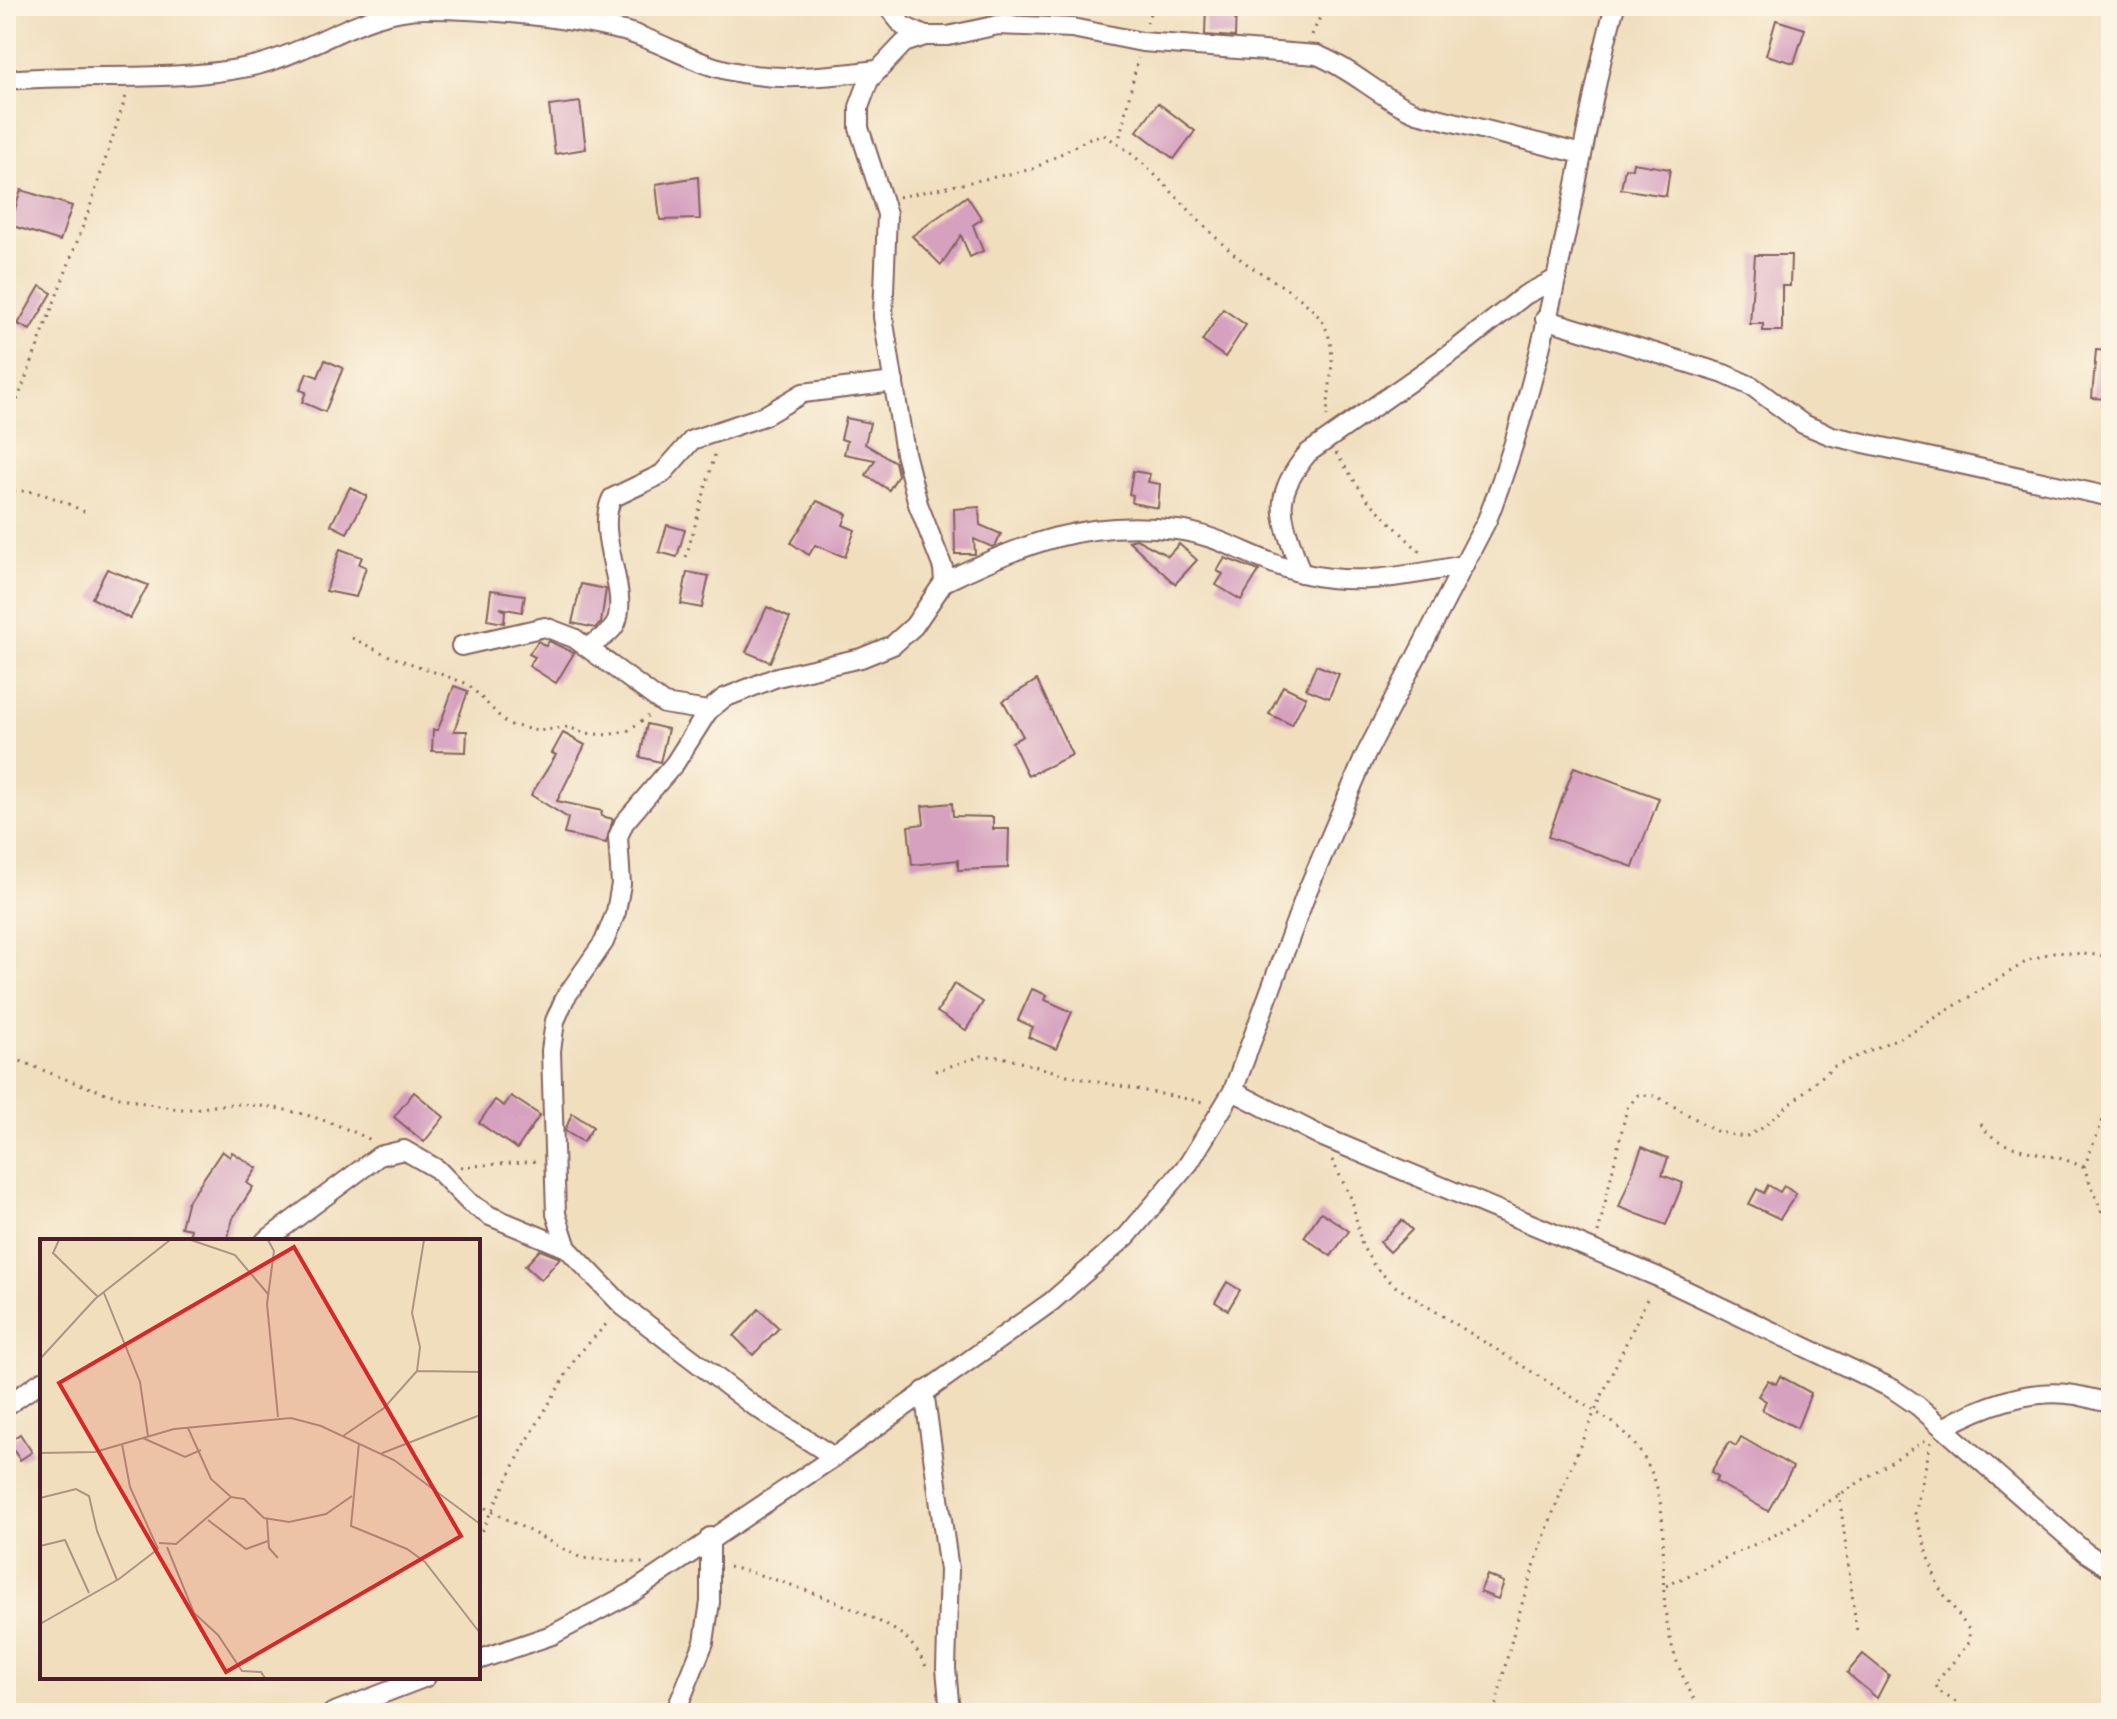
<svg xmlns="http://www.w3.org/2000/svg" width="2117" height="1719" font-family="'Gochi Hand',sans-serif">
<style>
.building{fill:#d6a0bf}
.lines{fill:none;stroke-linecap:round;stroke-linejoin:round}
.street-casing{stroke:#84625e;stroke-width:22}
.path{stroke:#84625e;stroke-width:3;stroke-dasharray:2 6;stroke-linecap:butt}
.street{stroke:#fff;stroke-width:18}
.inset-road{fill:none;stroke:#ae9283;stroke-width:2}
.view{fill:#d62828;fill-opacity:0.15;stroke:#d62828;stroke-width:4}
.inset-edge{fill:none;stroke:#4a1f2b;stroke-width:4}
</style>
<rect width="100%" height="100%" fill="#fcf5e5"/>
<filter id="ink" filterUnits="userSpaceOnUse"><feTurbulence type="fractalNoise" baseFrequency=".0125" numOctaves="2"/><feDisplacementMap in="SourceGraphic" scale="16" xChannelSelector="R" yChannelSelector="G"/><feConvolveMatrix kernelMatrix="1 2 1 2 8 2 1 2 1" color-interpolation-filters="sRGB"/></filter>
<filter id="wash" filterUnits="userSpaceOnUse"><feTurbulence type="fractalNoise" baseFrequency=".006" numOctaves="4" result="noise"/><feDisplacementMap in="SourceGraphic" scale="32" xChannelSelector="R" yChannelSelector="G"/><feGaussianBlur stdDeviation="1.8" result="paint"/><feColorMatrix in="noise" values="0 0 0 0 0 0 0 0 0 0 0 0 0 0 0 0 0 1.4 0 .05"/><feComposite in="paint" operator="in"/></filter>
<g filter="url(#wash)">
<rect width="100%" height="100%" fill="#f0debd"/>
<g id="blocks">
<g class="building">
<polygon points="1206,6 1236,6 1235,37 1205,35"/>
<polygon points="1776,20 1805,29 1794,63 1766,55"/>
<polygon points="580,102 586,149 555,154 549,106"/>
<polygon points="1158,103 1195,131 1174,159 1137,131"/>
<polygon points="1633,163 1670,169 1666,196 1621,189 1625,168 1632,169"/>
<polygon points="698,177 700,219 660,220 656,184"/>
<polygon points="21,190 72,206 60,241 10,225"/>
<polygon points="967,196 982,219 973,225 983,251 970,257 961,235 941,265 912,236"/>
<polygon points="1755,255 1791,255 1790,286 1782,286 1782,331 1763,331 1763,324 1750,324"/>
<polygon points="40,286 52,293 30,330 18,324"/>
<polygon points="1223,309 1246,325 1225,357 1202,341"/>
<polygon points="2096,350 2111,351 2111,399 2092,398"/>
<polygon points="325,360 343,368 325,412 302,402 306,392 300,390 307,373 318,377"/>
<polygon points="846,418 870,423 865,444 895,462 898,475 889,490 866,475 875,460 844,454 847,441 841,439"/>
<polygon points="1133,471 1150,474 1148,482 1160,484 1158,508 1132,503 1133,495 1129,494"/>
<polygon points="350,487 367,496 347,533 331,525"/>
<polygon points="817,501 847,514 843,525 855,530 845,557 815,545 809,555 791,543"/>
<polygon points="979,507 980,525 1001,534 996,545 992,547 974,539 975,554 955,554 954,509"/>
<polygon points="667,525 685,530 677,557 659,552"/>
<polygon points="1136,539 1168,556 1179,544 1197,560 1175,584 1129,541"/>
<polygon points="340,549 362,557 359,564 366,567 356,597 326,591"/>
<polygon points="1225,558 1259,571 1241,600 1216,585 1223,574 1217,571"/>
<polygon points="107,569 148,585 130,619 92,598"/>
<polygon points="687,572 709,576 702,608 681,604"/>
<polygon points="581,584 606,589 601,623 595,628 572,623"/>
<polygon points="491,590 525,595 522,612 500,608 505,611 504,623 487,620"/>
<polygon points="767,607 790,618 770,662 746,652"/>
<polygon points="538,641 546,646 549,641 574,653 556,683 529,666 535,657 529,654"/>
<polygon points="1316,665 1339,674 1329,698 1306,689"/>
<polygon points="1037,680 1072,755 1028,776 1012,742 1023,736 1003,701"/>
<polygon points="454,686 468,691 454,731 467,731 466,752 432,751 433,730 438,730"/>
<polygon points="1283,686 1306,697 1292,725 1269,714"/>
<polygon points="647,724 668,729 660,762 640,757"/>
<polygon points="563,733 585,745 557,801 602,811 601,816 613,819 606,843 564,834 568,818 531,795 556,755 552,753"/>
<polygon points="1574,767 1659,798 1633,867 1548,837"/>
<polygon points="952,803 953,816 993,817 993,829 1009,829 1008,868 958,870 958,860 912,865 908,826 924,824 922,806"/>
<polygon points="954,984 983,1002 966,1030 937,1012"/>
<polygon points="1032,989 1047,995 1045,1000 1072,1012 1056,1049 1028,1037 1033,1027 1018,1020"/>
<polygon points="414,1092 444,1117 424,1142 394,1117"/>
<polygon points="511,1096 540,1115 517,1149 479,1123 495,1100 504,1106"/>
<polygon points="572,1113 593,1127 583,1142 565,1131"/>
<polygon points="1642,1147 1668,1158 1662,1175 1683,1183 1666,1225 1619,1207"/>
<polygon points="222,1151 230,1157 232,1152 257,1168 247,1183 253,1187 233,1218 227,1241 189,1237 191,1229 181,1227 187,1203"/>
<polygon points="1768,1185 1780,1192 1784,1186 1796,1194 1780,1219 1749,1204 1757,1189 1764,1193"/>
<polygon points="1321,1212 1349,1231 1331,1256 1304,1237"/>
<polygon points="1402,1220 1412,1230 1390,1252 1380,1242"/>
<polygon points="540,1250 560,1258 541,1280 525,1266"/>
<polygon points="1227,1282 1240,1290 1228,1310 1215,1302"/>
<polygon points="759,1309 779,1328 753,1355 734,1336"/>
<polygon points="1780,1376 1811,1393 1797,1428 1762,1410 1766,1401 1758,1396 1768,1380 1776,1384"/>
<polygon points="20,1434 32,1452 20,1460 8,1442"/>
<polygon points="1741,1437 1793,1467 1768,1511 1715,1481 1718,1476 1711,1472 1729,1442 1736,1446"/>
<polygon points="1487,1575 1504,1582 1498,1599 1480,1592"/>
<polygon points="1863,1654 1889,1675 1877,1698 1847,1673"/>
</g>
</g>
</g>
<g filter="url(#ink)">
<use href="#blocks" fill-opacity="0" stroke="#84625e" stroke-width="2"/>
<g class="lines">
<defs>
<g id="street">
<path d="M 887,6 L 903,26 L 925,36 L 948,36 L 998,25 L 1072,28 L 1142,42 L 1317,55 C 1354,70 1380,98 1417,113 L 1582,154"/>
<path d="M 6,80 C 86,73 169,83 248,67 C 309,55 364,8 426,9 C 486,9 560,16 619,30 C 652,37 682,57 715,67 C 768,83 824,77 877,70"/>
<polyline points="1545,319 1724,374 1753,387 1803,424 1832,436 2111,497"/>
<path d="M 1301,573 C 1283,518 1268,501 1308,453 L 1458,348 L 1525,295 L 1554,280"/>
<path d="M 944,582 C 1022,544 1088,518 1177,530 C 1221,535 1260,563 1302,573 C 1357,587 1411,575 1464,565"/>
<polyline points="461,646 545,627 574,638 664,704 708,711"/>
<path d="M 587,647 C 597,641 611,634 616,623 C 630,589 594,536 612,498 L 662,474 L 692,440 L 764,416 L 803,393 L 894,382"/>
<polyline points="1233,1091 1323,1137 1658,1277 1893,1389 1918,1406 2085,1552 2111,1569"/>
<polyline points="265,1241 379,1156 404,1150 437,1169 470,1203 490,1216 567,1248 623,1306 751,1404 834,1457"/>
<polyline points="567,1248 556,1214 551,1051 555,1021 565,998 604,942 616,912 621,884 618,837 624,823 675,763 708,711 724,698 777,677 861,658 893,645 914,626 944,582 943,568 918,504 905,453 883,317 887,214 859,128 859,107 869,80 904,43 925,36"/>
<polyline points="924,1391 949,1570 946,1668 950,1713"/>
<polyline points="6,1406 42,1381"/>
<path d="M 1943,1428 C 1980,1407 2031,1387 2075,1395 C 2087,1397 2099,1401 2111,1403"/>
<path d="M 478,1660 L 552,1635 L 633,1592 L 834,1457 L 1051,1302 L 1127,1236 L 1189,1163 L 1233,1091 L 1306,894 L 1364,758 L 1487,520 C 1533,403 1557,277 1582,155 C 1592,105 1601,55 1615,6"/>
<polyline points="332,1713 426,1677"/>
<polyline points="675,1713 704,1642 710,1602 710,1537"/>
</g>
</defs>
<use href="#street" class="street-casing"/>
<g class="path">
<polyline points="1147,23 1152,6"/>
<polyline points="1312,35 1325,6"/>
<polyline points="1118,144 1138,58"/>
<path d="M 899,197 L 1033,169 L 1090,138 L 1104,135 C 1157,166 1192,220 1239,258 C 1267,280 1313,297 1327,331 C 1337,357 1328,390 1327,416"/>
<polyline points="6,430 89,210 127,93"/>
<polyline points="1336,453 1366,498 1422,554"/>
<path d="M 6,493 C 32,485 64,502 87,513"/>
<polyline points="686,557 716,451"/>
<polyline points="352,638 387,655 468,684 507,724 538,731 568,727 585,733 608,735 629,730 648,716"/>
<path d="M 6,1055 C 61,1078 121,1103 181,1109 C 199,1110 218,1104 236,1104 C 285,1106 328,1119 371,1140"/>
<polyline points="935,1071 982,1056 1002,1057 1078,1078 1203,1102"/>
<path d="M 1981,1124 C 2001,1157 2053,1149 2084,1168 L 2111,1235"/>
<path d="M 1332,1160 L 1352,1200 L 1362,1246 L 1375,1267 L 1395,1286 L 1612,1422 C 1686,1482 1653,1550 1668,1628 C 1673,1658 1686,1686 1702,1713"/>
<polyline points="461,1167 537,1161"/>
<polyline points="2084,1167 2111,1100"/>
<polyline points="1598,1233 1627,1108 1638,1095 1656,1096 1718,1132 1745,1137 1762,1128 1833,1067 1914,1031 2029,960 2054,952 2111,956"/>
<polyline points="1931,1442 1915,1514 1938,1586 1970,1631 1968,1644 1935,1684 1939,1691 1972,1713"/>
<polyline points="1839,1493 1857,1632"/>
<polyline points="478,1504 581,1558 644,1563"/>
<polyline points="478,1538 524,1446 577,1356 610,1320"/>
<path d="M 729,1567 C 775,1577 862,1608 901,1634 C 913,1643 920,1656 927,1668"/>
<polyline points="1666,1586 1781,1532 1927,1439"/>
<path d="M 1495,1713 C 1523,1566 1585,1428 1649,1295"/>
</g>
<use href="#street" class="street"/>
</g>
</g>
<g transform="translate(40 1239)">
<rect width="440" height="440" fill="#f0debd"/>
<path class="inset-road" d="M 19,1 L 13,14 L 58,58M 151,1 L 195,16 L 228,55M 228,1 L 234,12 L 227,65 L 238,178M 64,54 L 100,143 L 108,197M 0,120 L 55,60 L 130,1M 377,132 L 440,133M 148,189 L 171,240 L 191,258M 303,197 L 344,169 L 377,132 L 380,108 L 372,74 L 384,1M 103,199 L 145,218 L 161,211M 319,204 L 311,287 L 367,310 L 385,323 L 440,394M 0,214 L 55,213 L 134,190 L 251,179 L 281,187 L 354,221 L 440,285M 340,215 L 440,176M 0,259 L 36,250 L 49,257 L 57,292 L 77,341M 227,280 L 229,309 L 238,319M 168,281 L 206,310 L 228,302M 119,304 L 136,305 L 191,258 L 204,260 L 224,279 L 249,283 L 286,275 L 312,257M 0,307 L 25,301 L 49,354M 127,308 L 154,374 L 178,396 L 202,432 L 221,433 L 225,439M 0,385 L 79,340 L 118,310 L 90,248 L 82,205"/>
<path class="view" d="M 254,8 L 421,297 L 186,433 L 19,144 Z"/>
<rect width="440" height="440" class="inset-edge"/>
</g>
<rect width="2117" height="1719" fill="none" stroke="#fcf5e5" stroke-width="32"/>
</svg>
